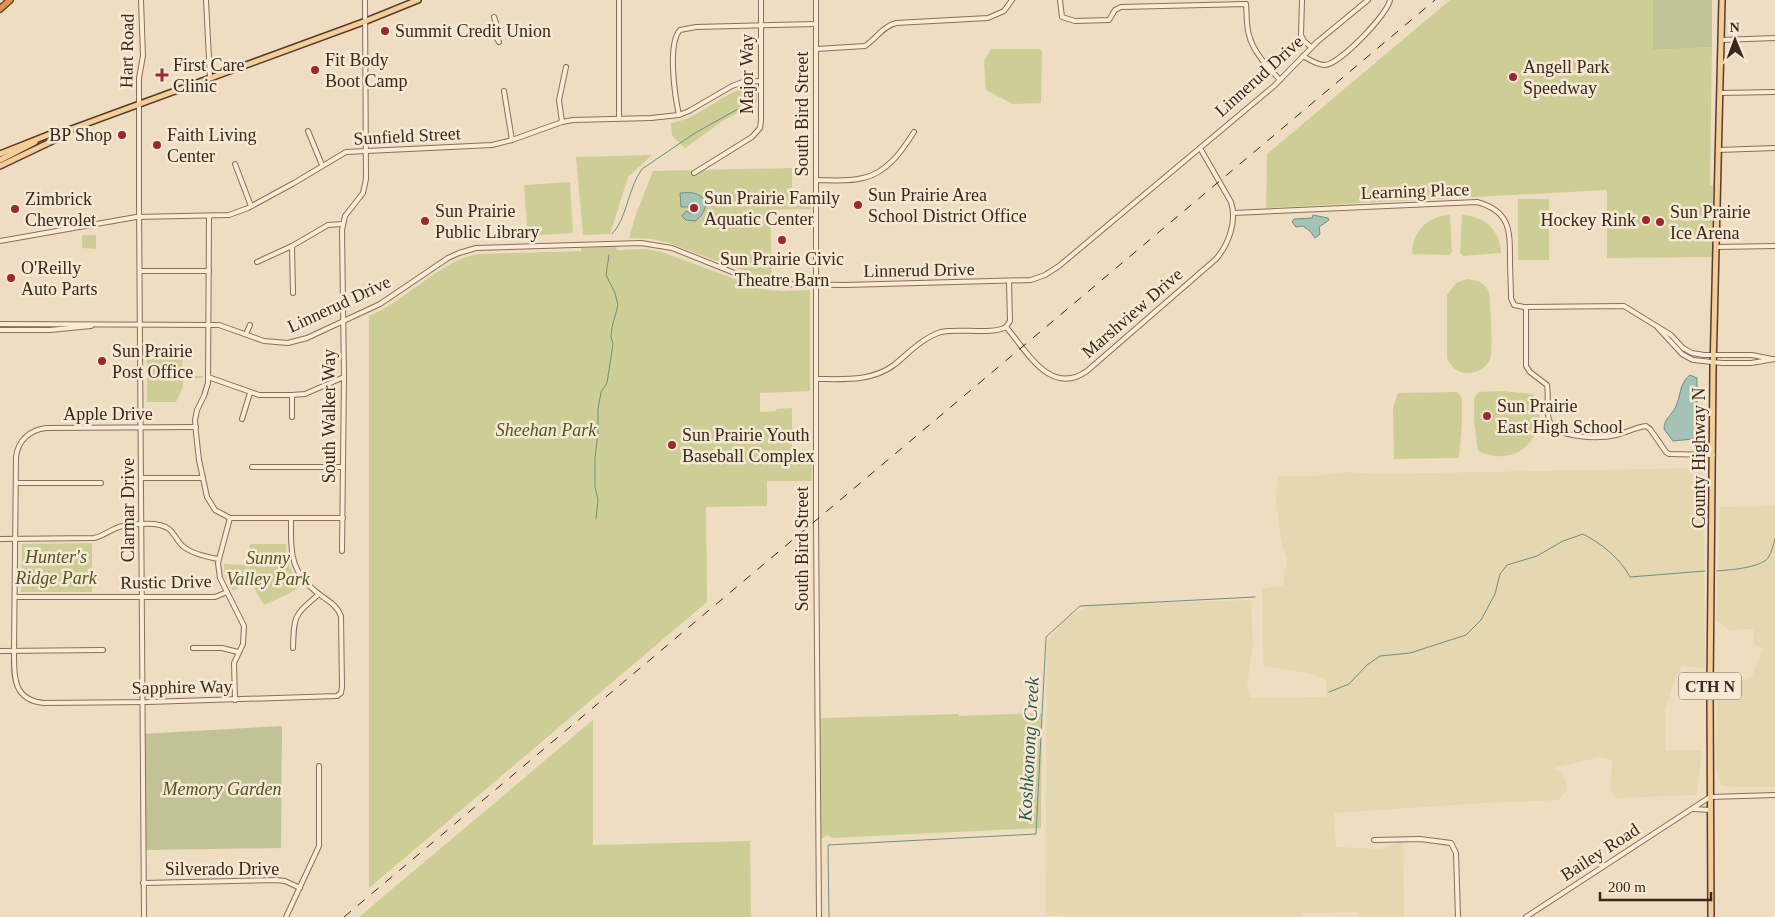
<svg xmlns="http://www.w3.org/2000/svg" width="1775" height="917" font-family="'Times New Roman',serif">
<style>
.farmland{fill:#e5d7af}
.green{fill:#cdce96}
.cemetery{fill:#c1c295}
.water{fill:#a5c2b6;stroke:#6b9083}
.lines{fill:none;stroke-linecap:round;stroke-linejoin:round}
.stream{stroke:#6b9083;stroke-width:1}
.minor-casing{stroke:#8a6e59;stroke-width:6}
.major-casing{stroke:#573c2d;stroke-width:8}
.highway-casing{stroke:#573c2d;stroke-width:8}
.minor{stroke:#faebd6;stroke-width:4}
.major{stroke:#f4ce99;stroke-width:5}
.highway{stroke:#e19250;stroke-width:5.5}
.rail{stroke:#39281d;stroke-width:1;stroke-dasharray:9 9;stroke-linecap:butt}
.poi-dot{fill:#9a2734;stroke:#f6e8d2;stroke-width:2}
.labels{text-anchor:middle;stroke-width:5;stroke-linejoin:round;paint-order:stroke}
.shield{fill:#f6e8d2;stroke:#726253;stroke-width:1}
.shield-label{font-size:16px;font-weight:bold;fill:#39281d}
.poi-label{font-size:18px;fill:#39281d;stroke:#f6e8d2;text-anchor:start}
.street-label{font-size:18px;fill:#39281d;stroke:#f6e8d2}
.park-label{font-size:18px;font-style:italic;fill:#4f5623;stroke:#f6e8d2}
.water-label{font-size:19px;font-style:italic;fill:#2c5952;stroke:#f6e8d2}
</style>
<rect width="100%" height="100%" fill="#efddc2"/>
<g class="farmland">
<polygon points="1703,468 1705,668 1682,666 1674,681 1665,711 1666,751 1702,750 1697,795 1615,798 1611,790 1612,760 1599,757 1554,768 1563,774 1567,789 1559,800 1485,803 1334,813 1336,847 1379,849 1403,841 1404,917 1359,917 1358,912 1302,913 1301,917 1064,917 1063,914 1045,917 1047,642 1065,619 1091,605 1251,600 1253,644 1247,686 1250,698 1326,697 1326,680 1309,673 1263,666 1262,589 1283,585 1287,560 1281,541 1276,499 1279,476 1315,476 1345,472 1376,474"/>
<polygon points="1775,506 1775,787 1733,787 1721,785 1716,767 1717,691 1733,682 1751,679 1763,648 1753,644 1753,629 1729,630 1716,620 1720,507"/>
</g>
<g class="green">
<polygon points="1450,0 1653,0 1653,50 1712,47 1710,185 1713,185 1712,257 1607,258 1607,190 1266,208 1267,154"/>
<polygon points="991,49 1039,49 1042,51 1041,103 1013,104 986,90 984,61"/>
<path d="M 757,86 L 757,102 L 724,120 L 685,148 L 672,136 L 671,123 C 703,118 728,86 757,86 Z"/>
<polygon points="652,155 628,177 610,234 583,235 576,157"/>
<polygon points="792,168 792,193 811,193 811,209 770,210 772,279 755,275 666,242 652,239 629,238 635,217 653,171"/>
<polygon points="570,182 573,233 528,236 524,185"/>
<rect x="1518" y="199" width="31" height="61"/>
<path d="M 1450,215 L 1452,252 L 1449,255 L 1412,254 C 1412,232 1427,216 1450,215 Z"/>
<path d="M 1462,215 C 1485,216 1500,230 1501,253 L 1463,256 L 1460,253 Z"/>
<polygon points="82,235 96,235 96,249 82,248"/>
<path d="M 616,246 L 617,250 L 644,249 L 662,252 L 762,289 L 781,291 L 810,290 L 810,391 L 760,393 L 760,412 L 776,411 L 776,409 L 792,408 L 792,464 L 812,464 L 812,481 L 767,481 L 767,506 L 706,507 L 707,602 L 369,888 L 369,316 C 406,301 444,257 480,254 L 581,251 L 581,248 Z"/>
<path d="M 1467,279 C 1480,280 1490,286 1490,299 C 1490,312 1494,349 1490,359 C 1486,369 1475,374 1464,373 C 1456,371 1450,366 1447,358 L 1447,295 L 1456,283 Z"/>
<polygon points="147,351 182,351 183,376 203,376 203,378 183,379 183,387 176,402 147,402"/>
<path d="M 1502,391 L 1533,394 C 1535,399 1538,404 1539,409 C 1541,417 1539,424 1536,432 C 1526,456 1501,462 1478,451 L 1474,421 L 1474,398 L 1479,392 Z"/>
<polygon points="1457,392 1462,398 1462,424 1459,458 1394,459 1393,408 1398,393"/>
<polygon points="92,543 92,592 21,592 22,544"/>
<path d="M 250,544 L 286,544 C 286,559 291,574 301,586 L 286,595 L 264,605 L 250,581 L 233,591 L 225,576 L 224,564 L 246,565 Z"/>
<polygon points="1042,713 1041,828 832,838 828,835 821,839 820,719 825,718 959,714 959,716"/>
<polygon points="593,720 593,845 750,841 751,917 359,917"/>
</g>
<g class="cemetery">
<polygon points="1653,0 1712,0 1712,47 1653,50"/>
<polygon points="282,726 281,848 143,850 141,734"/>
</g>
<g class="water">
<path d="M 680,193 C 684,193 689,192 693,193 C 711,197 707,213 695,221 L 686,220 L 682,216 L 686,211 L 691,214 L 691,207 L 681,207 Z"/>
<polygon points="1313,215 1328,218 1329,220 1319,227 1320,234 1315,238 1310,231 1303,226 1296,227 1292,222 1294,219 1312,218"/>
<path d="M 1690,375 L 1697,378 L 1697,431 L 1693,439 L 1673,441 L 1664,429 C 1664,419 1671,416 1675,408 C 1681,397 1679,383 1690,375 Z"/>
</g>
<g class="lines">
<g class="stream">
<path d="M 612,234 C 627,219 628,188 642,169 L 695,133 L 738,109"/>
<polyline points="596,519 598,500 595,487 595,458 598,432 598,409 601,392 607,383 613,344 611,337 612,327 618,305 615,293 606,275 609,255"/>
<path d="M 1717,571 C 1729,570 1760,568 1768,558 C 1772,552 1773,545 1775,539"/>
<path d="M 1329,692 L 1349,684 L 1367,665 L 1380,656 L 1410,653 L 1466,635 L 1481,620 L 1495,594 L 1500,574 L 1507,565 L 1537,556 L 1563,541 L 1583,534 C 1602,544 1620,558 1630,577 L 1705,571"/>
<polyline points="829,917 828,845 1036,834 1046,637 1080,606 1255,597"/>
</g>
<defs>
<g id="minor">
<polyline points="141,0 143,56 139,78 139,204 144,917"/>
<polyline points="206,0 210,78"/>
<polyline points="619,0 619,118"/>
<polyline points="816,0 816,520 819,917"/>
<path d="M 1060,0 L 1062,17 L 1075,21 L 1109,20 L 1115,10 L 1121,7 L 1246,4 C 1247,14 1246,25 1249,35 C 1253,52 1268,67 1280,80"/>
<polyline points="1302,0 1301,35 1304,41 1311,47"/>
<polyline points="494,17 497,26 495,35 499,42"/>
<polyline points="1721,40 1775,38"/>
<path d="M 816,49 L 865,46 C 876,39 883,26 896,23 L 988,18 L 1004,11 L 1012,0"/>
<path d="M 1303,56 C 1310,60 1317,65 1325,65 C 1340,64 1388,14 1390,0"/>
<polyline points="504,91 512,140"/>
<polyline points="1720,93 1775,92"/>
<path d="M 679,115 C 675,97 667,44 680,30 L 696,27 L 816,24"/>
<polyline points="562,122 559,100 566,67"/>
<polyline points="308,131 322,165"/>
<polyline points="1718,150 1775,148"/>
<polyline points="235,164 251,206"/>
<polyline points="694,173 752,137 760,128 761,121 761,0"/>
<path d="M 816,180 C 831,180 848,182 863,178 C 887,173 902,151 914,132"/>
<path d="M 1233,213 L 1477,202 C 1510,211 1510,230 1510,259 C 1510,272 1511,285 1511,298 L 1514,305 L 1524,307 L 1624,306 L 1671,335 L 1683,348 L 1692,353 L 1704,355 L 1752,355 L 1772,359"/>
<polyline points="209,216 208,383 204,396 197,410 195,420 196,433 199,460 207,497 215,510 230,518 343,518"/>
<polyline points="0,241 136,217 229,215 248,208 294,183 346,152 492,145 512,140 562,122 573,120 651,118 679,115 689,111 732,86 743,82 761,81"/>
<polyline points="292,246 293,293"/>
<polyline points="1716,247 1775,246"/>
<polyline points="257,262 292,246 328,225 343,224"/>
<polyline points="140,271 209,271"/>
<path d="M 1526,307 L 1526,366 L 1530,372 L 1547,385 C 1549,396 1546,409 1549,420 C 1555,439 1600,439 1616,435 C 1626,433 1636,427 1646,426 L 1650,429 L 1666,452 L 1669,454 L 1713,455"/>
<polyline points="0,324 219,325 264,341 288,343 307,338 380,304 448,258 459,253 476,248 641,243 672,248 752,280 771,284 845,285 1031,280 1045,275 1059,266 1274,86 1317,42 1368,0"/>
<path d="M 1006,327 C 1027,351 1050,397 1087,371 L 1216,259 C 1229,244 1237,221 1231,202 L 1200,148"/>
<polyline points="1006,327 1010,321 1009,282"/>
<polyline points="1658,328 1682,354 1693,360 1722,363 1751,363 1775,359"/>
<polyline points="0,330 50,330 91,326"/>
<polyline points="246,334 250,325"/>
<polyline points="208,377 259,395 292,395 305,394 344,377"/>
<path d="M 816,379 C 843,379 871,382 894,365 C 909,353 922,338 941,332 C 959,328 993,335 1006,327"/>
<polyline points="292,417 292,395"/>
<polyline points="242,419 250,393"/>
<path d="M 196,427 L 46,428 C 30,430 18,440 16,457 L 14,651 C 14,675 12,700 44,703 L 148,702 L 337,696 L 341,693 L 342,687 L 341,616 C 337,605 328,601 319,594 C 289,572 291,552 291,518"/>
<polyline points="252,467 343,467"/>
<polyline points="142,478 203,478"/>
<polyline points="16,483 101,483"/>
<polyline points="230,518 218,563 220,578 244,626 243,644 234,663 235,700"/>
<path d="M 0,539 L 94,538 C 104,536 112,528 123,526 C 135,524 159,521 169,529 C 175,534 178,543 184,547 C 193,554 207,557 218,559"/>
<polyline points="342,551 344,377 342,230 345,216 363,193 366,179 365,0"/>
<polyline points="15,597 215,597 227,592"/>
<polyline points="193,648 222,648 238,652"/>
<path d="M 293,648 C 294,614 294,616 319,594"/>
<polyline points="0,651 103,650"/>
<polyline points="1694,809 1710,810"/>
<polyline points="1374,840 1420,839 1451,843 1456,853 1458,917"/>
<polyline points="143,883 276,880 285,881 300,888"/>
<polyline points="286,917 319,846 319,766"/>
<polyline points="1526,917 1710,797 1775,795"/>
</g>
<g id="major">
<polyline points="0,154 53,133 61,130 66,131 366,21 418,0"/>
<polyline points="0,160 35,142"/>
<polyline points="0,166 65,135 66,131"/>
<polyline points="1711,917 1710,689 1713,371 1722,0"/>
</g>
<polyline id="highway" points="0,9 10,0"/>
</defs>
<use href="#minor" class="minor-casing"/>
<use href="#major" class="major-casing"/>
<use href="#highway" class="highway-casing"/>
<use href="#minor" class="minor"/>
<use href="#major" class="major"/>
<use href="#highway" class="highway"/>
<polyline class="rail" points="344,917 1435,0"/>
</g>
<g class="poi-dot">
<circle cx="385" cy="31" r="5"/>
<circle cx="315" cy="70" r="5"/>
<path d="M159.5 67.5h5v5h5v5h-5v5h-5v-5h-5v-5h5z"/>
<circle cx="1513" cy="77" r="5"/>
<circle cx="122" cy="135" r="5"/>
<circle cx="157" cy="145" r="5"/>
<circle cx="858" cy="205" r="5"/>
<circle cx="694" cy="208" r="5"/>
<circle cx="15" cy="209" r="5"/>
<circle cx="1646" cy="220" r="5"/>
<circle cx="425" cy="221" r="5"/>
<circle cx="1660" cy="222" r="5"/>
<circle cx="782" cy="240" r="5"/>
<circle cx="11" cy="278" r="5"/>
<circle cx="102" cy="361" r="5"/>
<circle cx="1487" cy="416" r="5"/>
<circle cx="672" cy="445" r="5"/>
</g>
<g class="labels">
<rect class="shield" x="1679" y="672.5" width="62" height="27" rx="4"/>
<g class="shield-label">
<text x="1710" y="692">CTH N</text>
</g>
<g class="poi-label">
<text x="395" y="37">Summit Credit Union</text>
<text x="325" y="66">Fit Body<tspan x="325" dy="21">Boot Camp</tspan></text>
<text x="173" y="71">First Care<tspan x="173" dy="21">Clinic</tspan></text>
<text x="1523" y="73">Angell Park<tspan x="1523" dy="21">Speedway</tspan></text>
<text x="112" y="141" text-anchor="end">BP Shop</text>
<text x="167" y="141">Faith Living<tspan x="167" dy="21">Center</tspan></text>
<text x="868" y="201">Sun Prairie Area<tspan x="868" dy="21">School District Office</tspan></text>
<text x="704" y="204">Sun Prairie Family<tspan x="704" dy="21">Aquatic Center</tspan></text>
<text x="25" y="205">Zimbrick<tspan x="25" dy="21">Chevrolet</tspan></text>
<text x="435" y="217">Sun Prairie<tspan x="435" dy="21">Public Library</tspan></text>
<text x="1670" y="218">Sun Prairie<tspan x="1670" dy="21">Ice Arena</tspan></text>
<text x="1636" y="226" text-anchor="end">Hockey Rink</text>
<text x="782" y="265" text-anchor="middle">Sun Prairie Civic<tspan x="782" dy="21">Theatre Barn</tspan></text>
<text x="21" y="274">O'Reilly<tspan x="21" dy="21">Auto Parts</tspan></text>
<text x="112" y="357">Sun Prairie<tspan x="112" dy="21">Post Office</tspan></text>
<text x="1497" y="412">Sun Prairie<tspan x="1497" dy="21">East High School</tspan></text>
<text x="682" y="441">Sun Prairie Youth<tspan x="682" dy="21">Baseball Complex</tspan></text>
</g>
<g class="street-label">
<text transform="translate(127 51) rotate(-89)" y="6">Hart Road</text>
<text transform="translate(747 74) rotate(-90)" y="6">Major Way</text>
<text transform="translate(1259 76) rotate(-42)" y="6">Linnerud Drive</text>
<text transform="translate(802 114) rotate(-90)" y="6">South Bird Street</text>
<text transform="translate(407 136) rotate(-3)" y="6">Sunfield Street</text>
<text transform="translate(1415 191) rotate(-2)" y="6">Learning Place</text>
<text transform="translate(919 270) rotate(-1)" y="6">Linnerud Drive</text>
<text transform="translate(339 304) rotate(-25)" y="6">Linnerud Drive</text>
<text transform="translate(1132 313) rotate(-41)" y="6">Marshview Drive</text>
<text x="108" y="420">Apple Drive</text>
<text transform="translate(329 416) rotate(-90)" y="6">South Walker Way</text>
<text transform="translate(1699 458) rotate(-90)" y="6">County Highway N</text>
<text transform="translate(128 510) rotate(-90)" y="6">Clarmar Drive</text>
<text transform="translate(802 549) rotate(-90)" y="6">South Bird Street</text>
<text transform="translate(166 582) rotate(-1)" y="6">Rustic Drive</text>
<text transform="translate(182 687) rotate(-1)" y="6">Sapphire Way</text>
<text transform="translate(1600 852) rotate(-33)" y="6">Bailey Road</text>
<text x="222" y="875">Silverado Drive</text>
</g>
<g class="park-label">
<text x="546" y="436">Sheehan Park</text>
<text x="56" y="563">Hunter's<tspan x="56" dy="21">Ridge Park</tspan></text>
<text x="268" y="564">Sunny<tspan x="268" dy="21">Valley Park</tspan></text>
<text x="222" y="795">Memory Garden</text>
</g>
<g class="water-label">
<text transform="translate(1028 749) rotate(-87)" y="7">Koshkonong Creek</text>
</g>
</g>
<g transform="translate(1735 40) rotate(359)" stroke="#f6e8d2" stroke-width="4" paint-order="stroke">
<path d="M0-4L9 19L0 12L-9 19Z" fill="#39281d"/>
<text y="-8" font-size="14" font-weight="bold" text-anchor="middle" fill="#39281d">N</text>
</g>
<path d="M1600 892v8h111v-8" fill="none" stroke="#39281d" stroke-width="2.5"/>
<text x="1608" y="892" font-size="15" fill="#39281d" stroke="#f6e8d2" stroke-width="4" paint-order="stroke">200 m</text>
</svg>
